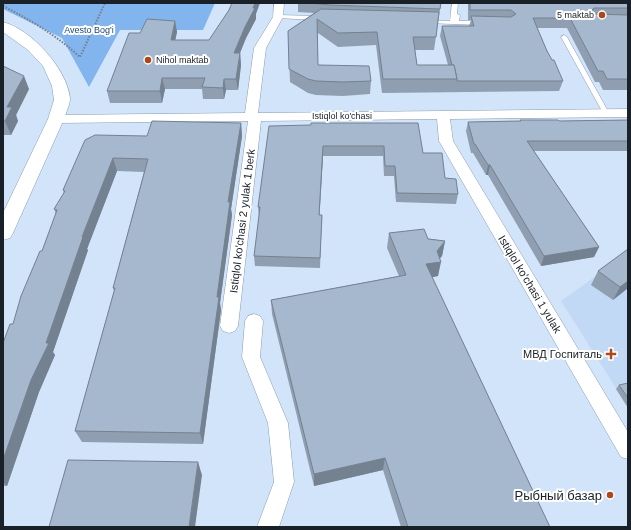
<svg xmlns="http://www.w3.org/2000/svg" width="631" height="530" font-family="Helvetica,sans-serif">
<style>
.built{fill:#c2d9f5}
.green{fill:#82b4ed}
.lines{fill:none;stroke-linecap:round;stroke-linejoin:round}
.service-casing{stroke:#8a9bb0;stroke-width:1}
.minor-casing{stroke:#8a9bb0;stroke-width:1}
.tertiary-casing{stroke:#8a9bb0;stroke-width:1}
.path{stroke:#727f8d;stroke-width:2;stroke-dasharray:1.5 1.5;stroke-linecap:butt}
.service{fill:#fff;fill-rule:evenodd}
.minor{fill:#fff;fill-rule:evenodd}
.tertiary{fill:#fff;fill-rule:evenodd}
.wall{fill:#8f9eb0}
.shaded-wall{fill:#748190}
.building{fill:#a6b8cd;stroke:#748190}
.poi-dot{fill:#ad481a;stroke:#fff;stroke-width:1.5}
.labels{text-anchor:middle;stroke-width:4;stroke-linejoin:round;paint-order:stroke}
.far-poi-label{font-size:9px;fill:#192028;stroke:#fff;text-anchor:end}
.far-park-label{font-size:9px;fill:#1a4776;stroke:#fff}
.far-street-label{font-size:9px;fill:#192028;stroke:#fff}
.street-label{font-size:11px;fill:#192028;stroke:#fff}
.poi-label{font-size:11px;fill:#192028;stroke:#fff;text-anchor:end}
.near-poi-label{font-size:13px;fill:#192028;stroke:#fff;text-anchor:end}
</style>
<rect width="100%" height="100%" fill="#d1e4fa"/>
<polygon class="built" points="628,253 628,407 561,301"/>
<polygon class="green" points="3,3 215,3 203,30 120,30 89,87 62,38 3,9"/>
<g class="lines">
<defs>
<g id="service">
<polygon points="452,3 458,3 457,14 460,15 459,21 480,21 483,23 480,25 426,23 426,21 428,20 450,21"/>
<polygon points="278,15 318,16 321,18 318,20 276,18 276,16"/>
<polygon points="564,35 567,37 609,113 608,114 606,115 603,113 561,37"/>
</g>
<g id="minor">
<polygon points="274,3 284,3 283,17 266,48 258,113 628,109 628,117 450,119 453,141 628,432 628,459 621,457 439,141 437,119 261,121 238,326 235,331 229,333 223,331 220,326 248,121 56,123 51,122 50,119 51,116 56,115 245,113 254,48 273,17"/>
<polygon points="254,314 260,316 263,321 260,357 288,423 294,482 279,527 257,527 274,482 268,423 242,357 245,321 248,316"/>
</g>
<path id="tertiary" d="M 3,22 C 31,29 67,69 70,98 C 70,105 66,112 64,119 L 13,233 L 10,238 L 3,240 L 3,213 L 48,119 L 54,100 L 52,86 L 43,66 L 28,50 L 3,32 Z"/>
</defs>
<use href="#service" class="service-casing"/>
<use href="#minor" class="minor-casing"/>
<use href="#tertiary" class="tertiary-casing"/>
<path class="path" d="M 3,6 C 32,21 56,35 80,57 L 105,3"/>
<use href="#service" class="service"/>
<use href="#minor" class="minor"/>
<use href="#tertiary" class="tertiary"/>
</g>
<g class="wall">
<polygon points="298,3 441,3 434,50 415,50 417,65 448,65 440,36 442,26 469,26 471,20 468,20 468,3 628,3 628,90 603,90 599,82 595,82 567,28 537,28 547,51 563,81 559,91 382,93 376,45 338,47 318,33 318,65 371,81 370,94 343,96 316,95 308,93 290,82 288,31 314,13 298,12"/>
<polygon points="256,14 256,19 246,38 240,53 241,65 238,90 226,90 224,99 203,99 202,89 165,89 162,103 110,103 107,91 140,33 175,21 177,32 175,40 209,40"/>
<polygon points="3,66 29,89 16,115 18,121 11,135 3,135"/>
<polygon points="520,120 559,121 628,120 628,151 534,151 599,247 594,257 541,266 488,175 486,175 473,153 471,153 466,131 468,122 520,121"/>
<polygon points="241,123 242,136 231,209 232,215 220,303 221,310 203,444 82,442 75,431 114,291 113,288 144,172 117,171 87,249 88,250 53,352 55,355 39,392 7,486 4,486 3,488 3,343 13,324 42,251 56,214 54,209 64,194 63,190 147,136"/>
<polygon points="311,125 423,153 458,194 456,204 396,202 394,176 384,176 383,156 323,156 319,215 322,215 320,268 255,266 254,256 259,217 258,207"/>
<polygon points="389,233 445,241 442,256 440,258 438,276 432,277 550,527 401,527 383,470 314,486 272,314 271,300 399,276 387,248"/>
<polygon points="628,249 628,288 613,300 591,285 598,271"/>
<polygon points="628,383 628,408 616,389 619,385"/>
</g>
<g class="shaded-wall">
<polygon points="255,3 260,3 256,14 256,19 246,38 235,65 234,53"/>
<polygon points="594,8 591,18 591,11"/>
<polygon points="175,21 177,32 173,51 171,40"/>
<polygon points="240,53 241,65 238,90 236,79"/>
<polygon points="24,76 29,89 16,115 18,121 11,135 5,121 7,107"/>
<polygon points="162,78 165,89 162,103 160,91"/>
<polygon points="224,79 226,90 224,99 223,88"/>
<polygon points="241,123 242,136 231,209 232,215 220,303 221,310 203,444 200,433 228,202"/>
<polygon points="323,146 323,156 319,224 319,215"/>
<polygon points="113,158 117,171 87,249 88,250 53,352 55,355 39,392 7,486 3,482 3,460 31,380 46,343 82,237"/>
<polygon points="488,165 490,165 488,175 486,175"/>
<polygon points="445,241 442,256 436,263 441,262 438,276 423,279 426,264"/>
<polygon points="599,247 594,257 541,266 544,256"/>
<polygon points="628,281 628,288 613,300 620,287"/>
<polygon points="385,458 383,470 314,486 314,474"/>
<polygon points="198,462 202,475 195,527 189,527"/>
</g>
<g class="building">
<polygon points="232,3 255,3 253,8 255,8 245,27 234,53 240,53 236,79 224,79 223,88 202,87 205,78 162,78 160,91 107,91 129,33 140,33 147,19 175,21 171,40 209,40 229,10"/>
<polygon points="310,3 441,3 440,9 330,5"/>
<polygon points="470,3 628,3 628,8 594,8 591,11 591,14 628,15 628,79 607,79 603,71 598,71 570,18 533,18 547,51 552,60 554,60 563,81 457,81 457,79 454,65 452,65 442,26 474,26 471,16 511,17 516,14 511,10 470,10"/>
<polygon points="321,9 439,12 436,37 413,37 417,65 454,65 457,79 383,79 377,32 338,33 317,19 318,65 369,66 371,81 343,82 316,81 308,79 289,69 288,31"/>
<polygon points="3,66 24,76 7,107 12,107 5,121 3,121"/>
<polygon points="520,120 558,120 559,121 628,120 628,141 527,141 599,247 544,256 490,165 488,165 475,144 474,144 468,122 521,121"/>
<polygon points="152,121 241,123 228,202 230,202 217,297 219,297 200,433 75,431 115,288 113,288 148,159 113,158 82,237 83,237 46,343 49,343 31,380 3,460 3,343 10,324 13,324 21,296 40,251 42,251 57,210 54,209 65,191 63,190 85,140 95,135 147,136"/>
<polygon points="311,123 418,123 423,153 442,153 445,178 456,179 458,194 397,193 395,166 385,166 384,146 323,146 319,215 322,215 320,258 254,256 260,207 258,207 269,126 311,125"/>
<polygon points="424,229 428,239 445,241 437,251 441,262 426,264 550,527 408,527 385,458 314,474 271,300 406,275 389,233"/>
<polygon points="628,249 628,281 620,287 598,271"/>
<polygon points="628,383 628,398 619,385"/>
<polygon points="68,460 198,462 189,527 49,527"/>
</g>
<g class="poi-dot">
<circle cx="602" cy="15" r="4"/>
<circle cx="148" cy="60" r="4"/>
<path d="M609 348h4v4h4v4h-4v4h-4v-4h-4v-4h4z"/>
<circle cx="610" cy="495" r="4"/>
</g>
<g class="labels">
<g class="far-poi-label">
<text x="594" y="18">5 maktab</text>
<text x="156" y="63" text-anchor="start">Nihol maktab</text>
</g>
<g class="far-park-label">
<text x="89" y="33">Avesto Bog'i</text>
</g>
<g class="far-street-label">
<text x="342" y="119">Istiqlol ko'chasi</text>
</g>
<g class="street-label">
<text transform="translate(242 221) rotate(-83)" y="4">Istiqlol ko'chasi 2 yulak 1 berk</text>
<text transform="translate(530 284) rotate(59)" y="4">Istiqlol ko'chasi 1 yulak</text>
</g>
<g class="poi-label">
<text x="602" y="358">МВД Госпиталь</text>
</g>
<g class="near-poi-label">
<text x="602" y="500">Рыбный базар</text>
</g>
</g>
<rect width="631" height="530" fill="none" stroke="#192028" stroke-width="8"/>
</svg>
